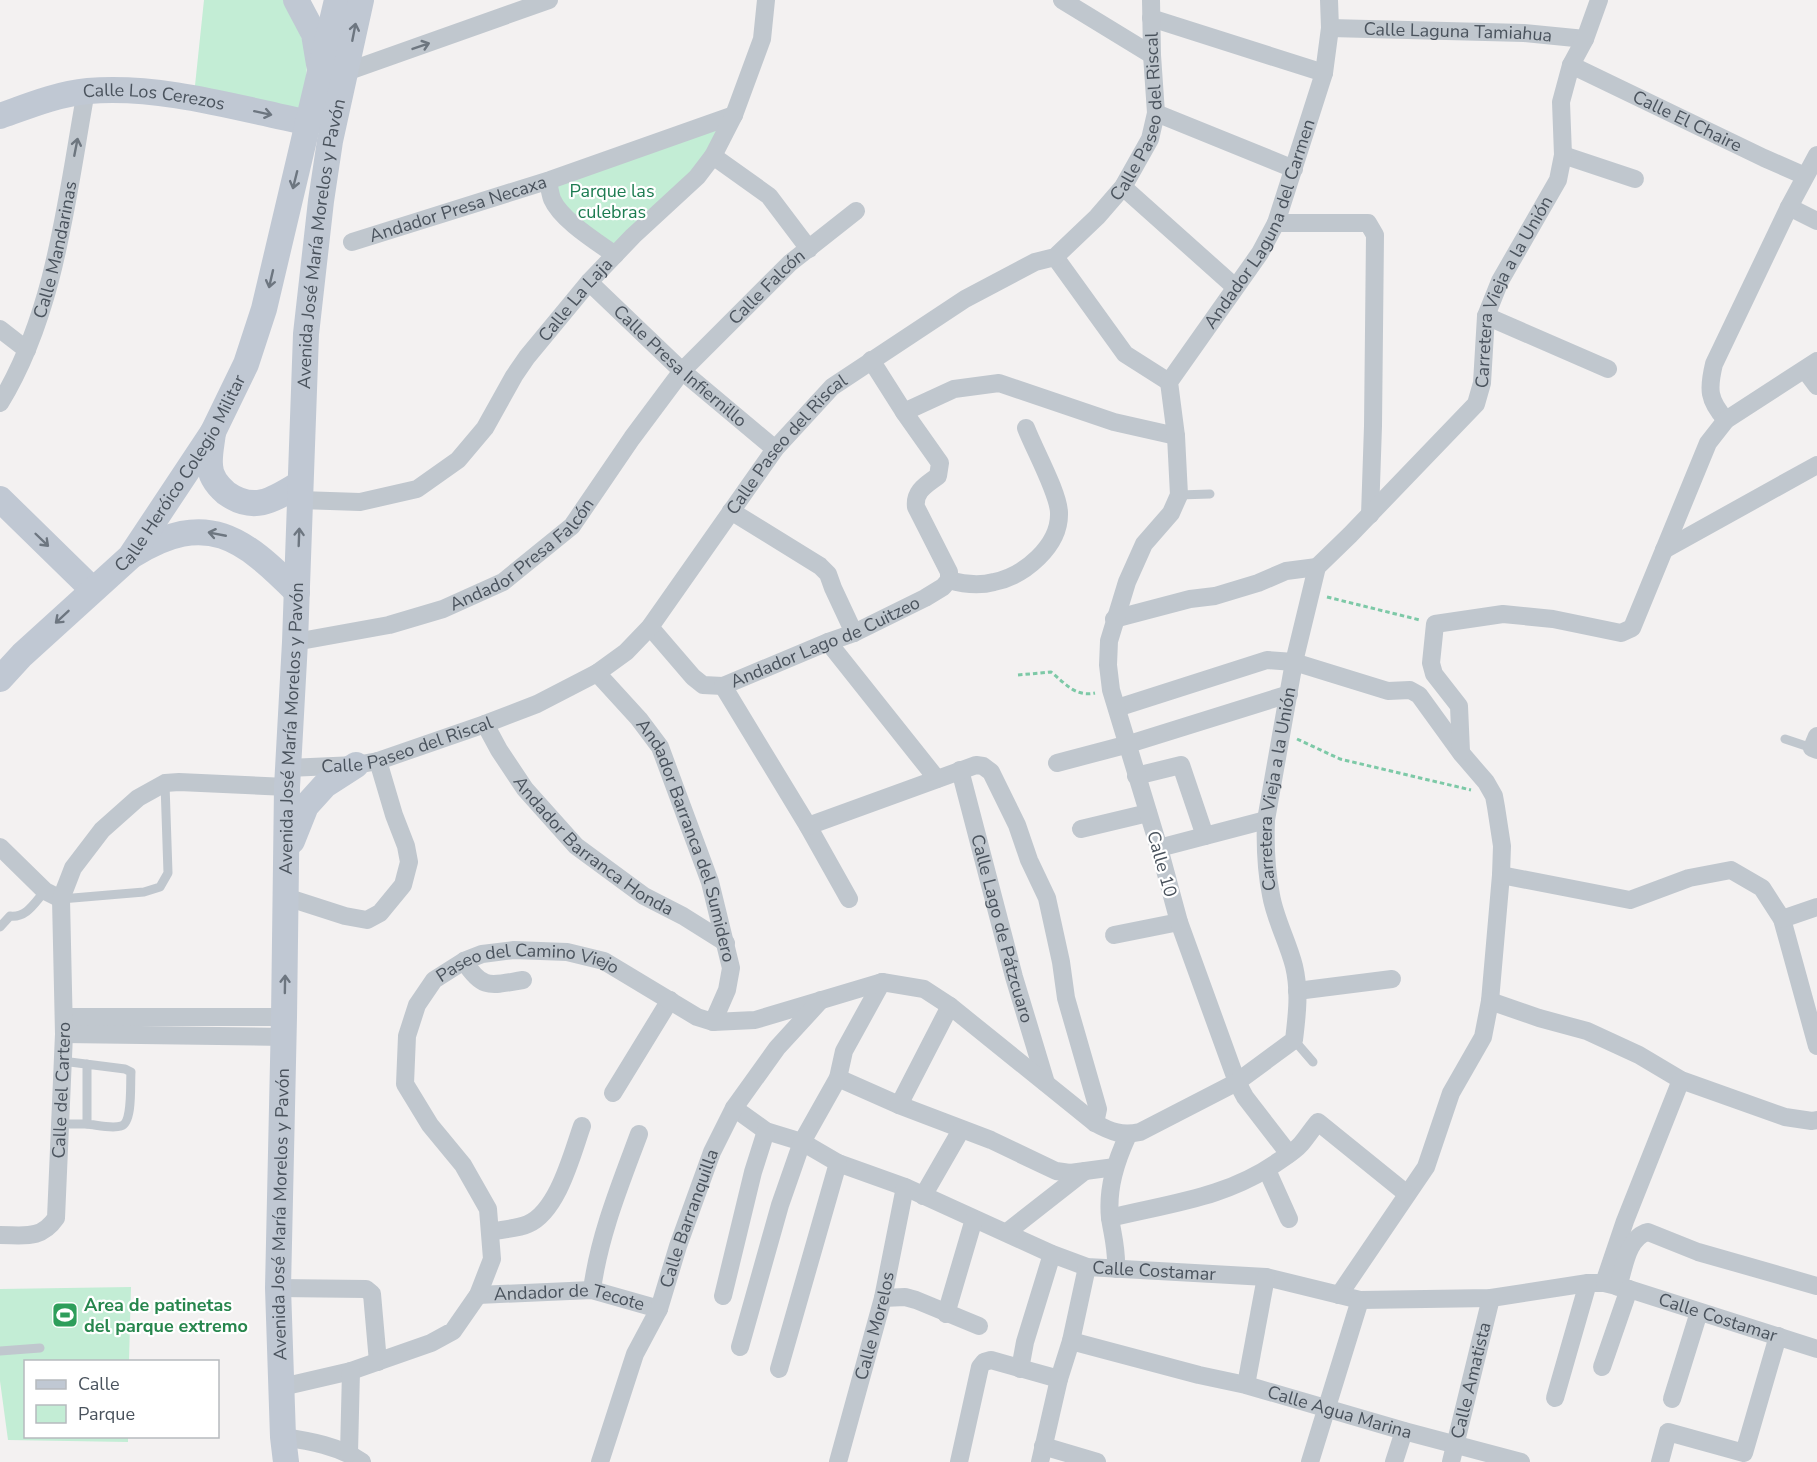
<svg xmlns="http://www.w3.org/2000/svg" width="1817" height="1462" font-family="'Nunito Sans',sans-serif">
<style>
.green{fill:#c3edd5}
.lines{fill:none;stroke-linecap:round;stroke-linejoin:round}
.path{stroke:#7dc9a7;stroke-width:3;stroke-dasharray:4.5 3;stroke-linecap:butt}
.lane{stroke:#c0c7ce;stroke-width:9}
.street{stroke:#c0c7ce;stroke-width:18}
.secondary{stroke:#c0c8d3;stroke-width:26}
.oneway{stroke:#6d7680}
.oneway2{stroke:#6d767f}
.labels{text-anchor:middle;stroke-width:4.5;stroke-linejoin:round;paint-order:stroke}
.street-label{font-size:18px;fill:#4a535d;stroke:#fff}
.park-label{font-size:18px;fill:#1d7c51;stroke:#fff}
.leisure-label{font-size:18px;font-weight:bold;fill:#27864d;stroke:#fff;text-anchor:start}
</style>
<rect width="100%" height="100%" fill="#f3f1f1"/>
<g class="green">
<path d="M 204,0 L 288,0 C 297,25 310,51 306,79 C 304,91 300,104 297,116 L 194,95 Z"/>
<polygon points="733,118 713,156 615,255 582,232 548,181"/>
<polygon points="131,1287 129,1361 26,1362 26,1436 128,1437 128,1442 8,1440 0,1381 0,1289"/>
</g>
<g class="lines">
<g class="path">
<polyline points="1327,597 1420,620"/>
<path d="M 1018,675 L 1051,672 C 1066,684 1075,697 1095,693"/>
<polyline points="1297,739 1340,759 1471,790"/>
</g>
<g class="lane">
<polyline points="1179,495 1210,494"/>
<polyline points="1785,739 1812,748"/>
<polyline points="61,899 144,892 160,887 168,873 165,784"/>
<path d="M 0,927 L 10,916 C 27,918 35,902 45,891"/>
<polyline points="1294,1040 1313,1062"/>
<path d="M 62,1061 L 125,1069 L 131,1072 C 130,1084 133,1123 121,1126 C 112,1129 97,1125 87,1124 L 87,1064"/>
<polyline points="59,1124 87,1124"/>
<polyline points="0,1351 40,1348"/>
</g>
<g class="street">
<polyline points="1062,0 1152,55"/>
<polyline points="1151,18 1324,73"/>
<path id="s1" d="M 1330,28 L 1524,33 L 1585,39"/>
<path id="s2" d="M 1571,65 L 1764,158 L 1805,176"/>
<polyline points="346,72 549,0"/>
<polyline points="1156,113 1294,169"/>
<polyline points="1563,155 1635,179"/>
<polyline points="713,156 769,196 809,249"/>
<path d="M 548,181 C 549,186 550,193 552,199 C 561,220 597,242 615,255"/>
<polyline points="1123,187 1235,287"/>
<polyline points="1789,207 1817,221"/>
<polyline points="1276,223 1368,223 1375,235 1373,426 1370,515"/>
<path id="s3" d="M 352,242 L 550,180 L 734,115"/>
<polyline points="1055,257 1125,354 1169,382"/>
<path id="s4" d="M 589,282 L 682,371 L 775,449"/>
<polyline points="1486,316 1608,369"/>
<polyline points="0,329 27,350"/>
<path d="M 871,360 L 904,412 L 940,463 L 938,476 C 926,485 914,491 916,507 L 949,572 L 949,580"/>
<polyline points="1805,370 1817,386"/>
<path id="s5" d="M 0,403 C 56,312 67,195 86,91"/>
<polyline points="904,412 954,389 999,383 1114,422 1176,436"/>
<path d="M 1726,420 C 1708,400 1708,389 1714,364 L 1789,207 L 1817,155"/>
<path id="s6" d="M 300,500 L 360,502 L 417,489 L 458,460 L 485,428 L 514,376 L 527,357 L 589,282 L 633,236 L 697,177 L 713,156 L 734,115 L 762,39 L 766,0"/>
<polyline points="731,511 820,566 828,574 833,588 854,633"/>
<polyline points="1664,550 1817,465"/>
<path d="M 949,580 C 963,584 979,586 994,582 C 1024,576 1060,546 1059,513 C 1059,494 1034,449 1026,428"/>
<polyline points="1114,619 1190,599 1215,596 1258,583 1286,571 1317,567"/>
<path id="s7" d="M 650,627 L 693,677 L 703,685 L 723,686 L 828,642 L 854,633 L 925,598 L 943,587 L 949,580"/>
<path id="s8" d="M 295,642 L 389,625 L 443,609 L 503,582 L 572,526 L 632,438 L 682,371 L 790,263 L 856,211"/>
<polyline points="828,642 937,779"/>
<path id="s9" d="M 597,673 L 639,719 L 660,747 L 710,882 L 731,968 L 727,990 L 713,1022"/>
<polyline points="723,686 808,826 849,899"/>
<polyline points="1117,708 1267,660 1294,662 1388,691 1410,690 1419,695 1461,753 1486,782 1494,796 1496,807 1502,846 1501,875 1490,1001 1483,1037 1451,1093 1426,1167 1339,1295"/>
<path id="s10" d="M 485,724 L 499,750 L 525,789 L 576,846 L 644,896 L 683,916 L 726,943"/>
<polyline points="1817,736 1812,748 1817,750"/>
<polyline points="1461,752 1459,706 1434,674 1431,663 1435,624 1503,614 1553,619 1621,633 1632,628 1708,443 1726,420 1817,361"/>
<polyline points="1057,763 1129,744 1289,694"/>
<path id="s11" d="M 288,768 L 356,765 L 378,761 L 485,724 L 537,704 L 597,673 L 626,652 L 650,627 L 775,449 L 832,387 L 965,299 L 1035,262 L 1055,257 L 1097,217 L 1123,187 L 1150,139 L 1156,113 L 1152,55 L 1151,0"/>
<path id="s12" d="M 960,770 L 1014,977 L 1046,1083"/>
<polyline points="1136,776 1181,765 1205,836"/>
<polyline points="808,826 976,765 983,766 991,772 1017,825 1029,860 1047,898 1061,962 1066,998 1098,1109 1095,1123"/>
<polyline points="1081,829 1148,813"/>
<polyline points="0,847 45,891 61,899"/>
<polyline points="1159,848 1266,820"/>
<polyline points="1501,875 1630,900 1689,878 1731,870 1762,888 1782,919 1817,1046"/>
<polyline points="286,897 345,916 367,920 380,913 403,885 409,862 406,846 394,815 378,761"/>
<polyline points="1782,919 1817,907"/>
<polyline points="1114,935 1179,922"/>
<path d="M 464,961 C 483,991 491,985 523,980"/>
<polyline points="1297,991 1392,979"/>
<polyline points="1490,1001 1539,1018 1587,1031 1639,1055 1681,1080 1785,1117 1812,1121 1817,1120"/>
<polyline points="64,1017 284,1017"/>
<polyline points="64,1034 284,1037"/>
<polyline points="838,1078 899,1105 991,1140 1056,1171 1070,1173 1115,1167"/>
<polyline points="613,1093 670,1000"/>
<polyline points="899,1105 950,1006"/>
<path id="s13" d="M 734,1108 L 766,1131 L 802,1142 L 838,1163 L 905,1187 L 1052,1254 L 1087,1267 L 1266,1277 L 1360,1300 L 1491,1298 L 1588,1283 L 1604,1283 L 1629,1289 L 1817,1349"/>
<path id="s14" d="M 1289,1154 L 1245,1097 L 1237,1082 L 1179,922 L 1159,848 L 1111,690 L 1108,665 L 1109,641 L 1127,582 L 1144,544 L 1171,513 L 1179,495 L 1176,436 L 1169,382 L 1260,253 L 1276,223 L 1324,73 L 1330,28 L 1329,0"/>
<polyline points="1267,1170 1289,1219"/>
<polyline points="923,1196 961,1130"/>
<path d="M 1110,1218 C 1171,1203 1226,1198 1279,1161 C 1287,1156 1295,1151 1301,1144 C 1307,1137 1312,1129 1318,1122 L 1407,1194"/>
<path d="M 491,1232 C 502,1229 517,1229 528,1224 C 558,1211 572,1154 582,1126"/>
<polyline points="1007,1232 1085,1171"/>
<path id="s15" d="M 0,1235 C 24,1235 41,1240 56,1218 L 64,1034 L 61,899 L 73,868 L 102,830 L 138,798 L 165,783 L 179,782 L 287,787"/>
<path d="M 1116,1269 C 1117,1249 1113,1237 1110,1218 C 1107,1188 1116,1161 1128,1135"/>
<polyline points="1604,1283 1625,1221 1681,1080"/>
<path d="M 1618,1287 C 1624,1269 1627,1237 1648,1232 L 1698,1252 L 1817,1286"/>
<polyline points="278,1288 366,1289 372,1294 378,1362"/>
<path d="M 592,1290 C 599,1236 620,1185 639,1134"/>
<path id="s16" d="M 478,1295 L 592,1290 L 659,1309"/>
<polyline points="723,1296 753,1172 766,1131"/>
<polyline points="883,1298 905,1297 916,1300 979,1326"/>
<polyline points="946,1314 974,1219"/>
<path id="s17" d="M 1071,1341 L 1199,1375 L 1246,1385 L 1404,1431 L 1521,1462"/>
<polyline points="740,1347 780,1205 802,1142 838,1078 844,1051 882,982"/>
<polyline points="1602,1367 1629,1289"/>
<polyline points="779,1369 838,1163"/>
<polyline points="1020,1369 1025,1342 1052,1254"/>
<polyline points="1246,1385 1266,1277"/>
<path id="s18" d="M 282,1387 L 351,1371 L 431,1343 L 453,1331 L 478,1295 L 492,1259 L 488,1209 L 463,1165 L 430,1125 L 405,1084 L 407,1036 L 417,1005 L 434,980 L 464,961 L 482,954 L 514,950 L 567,952 L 604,961 L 697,1017 L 713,1022 L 755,1020 L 882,982 L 924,989 L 950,1006 L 1095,1123 C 1111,1132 1122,1136 1140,1132 L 1237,1082 L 1294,1040 C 1297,1015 1300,991 1294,966 C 1288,942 1275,919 1271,895 C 1266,870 1265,845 1266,820 L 1294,662 L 1317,567 L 1350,535 L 1476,404 L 1482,383 L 1486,316 L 1500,281 L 1558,180 L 1563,155 L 1561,102 L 1571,65 L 1585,39 L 1599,0"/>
<polyline points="1555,1398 1588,1283"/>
<polyline points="1672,1399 1699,1312"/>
<path d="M 283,1437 C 310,1441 339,1446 362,1462"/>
<polyline points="1043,1446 1097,1462"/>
<polyline points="349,1453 351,1371"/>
<path id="s19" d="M 600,1462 L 635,1354 L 659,1309 L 678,1246 L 712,1152 L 734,1108 L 777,1048 L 821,1000"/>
<path id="s20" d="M 838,1462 L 883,1298 L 905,1187"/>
<polyline points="959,1462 980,1367 984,1362 991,1360 1059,1379"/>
<polyline points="1040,1462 1059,1379 1071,1341 1087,1267"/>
<polyline points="1310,1462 1360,1300"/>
<polyline points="1394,1462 1404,1431"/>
<path id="s21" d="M 1451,1462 L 1491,1298"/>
<polyline points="1660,1462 1668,1432 1744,1453 1778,1336"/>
</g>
<g class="secondary">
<polyline points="296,0 314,34 319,64"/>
<path id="s22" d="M 0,116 C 28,106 57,94 88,91 C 162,85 237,108 309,123"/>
<path d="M 213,432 C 212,443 209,454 210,465 C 210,476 218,486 226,493 C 254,513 273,500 299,484"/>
<polyline points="0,499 92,589"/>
<path d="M 133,555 C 207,509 243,538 297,592"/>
<path id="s23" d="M 0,679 L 22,655 L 130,557 L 213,432 L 246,364 L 264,309 L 337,0"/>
<polyline points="292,841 306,806 325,785 356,765"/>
<path id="s24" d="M 286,1462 L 283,1437 L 278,1288 L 284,1017 L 287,787 L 295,642 L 306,334 L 321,201 L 330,141 L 361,0"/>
</g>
</g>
<defs><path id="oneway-shaft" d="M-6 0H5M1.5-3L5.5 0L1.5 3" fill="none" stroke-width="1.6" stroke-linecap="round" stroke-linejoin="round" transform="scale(1.5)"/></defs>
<g class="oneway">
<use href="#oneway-shaft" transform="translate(354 32) rotate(-79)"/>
<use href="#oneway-shaft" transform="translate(263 113) rotate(12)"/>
<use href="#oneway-shaft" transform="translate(295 180) rotate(104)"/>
<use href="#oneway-shaft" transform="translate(271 279) rotate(103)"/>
<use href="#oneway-shaft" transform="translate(217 534) rotate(-169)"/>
<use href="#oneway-shaft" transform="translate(299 537) rotate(-88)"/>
<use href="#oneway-shaft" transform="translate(42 540) rotate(44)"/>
<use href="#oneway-shaft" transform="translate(62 617) rotate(137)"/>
<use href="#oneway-shaft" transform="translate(285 984) rotate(-89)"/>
</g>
<g class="oneway2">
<use href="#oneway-shaft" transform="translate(421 46) rotate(-19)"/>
<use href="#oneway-shaft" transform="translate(76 147) rotate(-79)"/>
</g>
<defs>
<symbol id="stadium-square" viewBox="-11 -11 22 22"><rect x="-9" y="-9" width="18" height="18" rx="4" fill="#2e9e5b" stroke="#fff"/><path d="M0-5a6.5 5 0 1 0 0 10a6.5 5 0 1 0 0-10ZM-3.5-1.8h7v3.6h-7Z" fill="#fff"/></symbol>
</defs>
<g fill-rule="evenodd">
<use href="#stadium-square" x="50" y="1300" width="30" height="30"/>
</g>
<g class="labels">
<g class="street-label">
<text dy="6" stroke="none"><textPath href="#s1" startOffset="128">Calle Laguna Tamiahua</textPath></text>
<text dy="6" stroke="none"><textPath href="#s22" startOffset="158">Calle Los Cerezos</textPath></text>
<text dy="6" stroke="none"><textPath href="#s11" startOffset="1130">Calle Paseo del Riscal</textPath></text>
<text dy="6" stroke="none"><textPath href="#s2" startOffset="129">Calle El Chaire</textPath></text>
<text dy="6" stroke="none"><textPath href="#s3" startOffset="111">Andador Presa Necaxa</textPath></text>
<text dy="6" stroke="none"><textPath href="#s14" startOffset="1012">Andador Laguna del Carmen</textPath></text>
<text dy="6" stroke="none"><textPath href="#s24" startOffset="1220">Avenida José María Morelos y Pavón</textPath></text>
<text dy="6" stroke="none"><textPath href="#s5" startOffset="164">Calle Mandarinas</textPath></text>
<text dy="6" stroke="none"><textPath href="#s8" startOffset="616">Calle Falcón</textPath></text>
<text dy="6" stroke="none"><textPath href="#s18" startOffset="2370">Carretera Vieja a la Unión</textPath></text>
<text dy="6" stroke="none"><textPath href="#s6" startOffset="368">Calle La Laja</textPath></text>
<text dy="6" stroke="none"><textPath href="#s4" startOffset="124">Calle Presa Infiernillo</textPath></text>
<text dy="6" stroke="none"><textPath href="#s11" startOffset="626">Calle Paseo del Riscal</textPath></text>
<text dy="6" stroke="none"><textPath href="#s23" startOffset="276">Calle Heróico Colegio Militar</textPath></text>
<text dy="6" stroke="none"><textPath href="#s8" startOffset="249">Andador Presa Falcón</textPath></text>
<text dy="6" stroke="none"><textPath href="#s7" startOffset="210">Andador Lago de Cuitzeo</textPath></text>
<text dy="6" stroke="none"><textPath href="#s24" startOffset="734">Avenida José María Morelos y Pavón</textPath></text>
<text dy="6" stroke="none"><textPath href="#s11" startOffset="122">Calle Paseo del Riscal</textPath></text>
<text dy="6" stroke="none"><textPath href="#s18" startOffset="1796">Carretera Vieja a la Unión</textPath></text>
<text dy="6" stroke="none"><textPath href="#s9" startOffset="194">Andador Barranca del Sumidero</textPath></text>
<text dy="6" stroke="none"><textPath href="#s10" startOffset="166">Andador Barranca Honda</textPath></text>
<text transform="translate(1162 864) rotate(74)" y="6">Calle 10</text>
<text dy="6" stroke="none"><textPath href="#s12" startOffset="164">Calle Lago de Pátzcuaro</textPath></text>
<text dy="6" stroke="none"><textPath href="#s18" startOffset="674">Paseo del Camino Viejo</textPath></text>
<text dy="6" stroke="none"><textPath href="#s15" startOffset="190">Calle del Cartero</textPath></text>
<text dy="6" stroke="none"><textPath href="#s24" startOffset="248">Avenida José María Morelos y Pavón</textPath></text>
<text dy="6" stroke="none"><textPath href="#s19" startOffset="260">Calle Barranquilla</textPath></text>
<text dy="6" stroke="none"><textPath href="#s13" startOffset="456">Calle Costamar</textPath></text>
<text dy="6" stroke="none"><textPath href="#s16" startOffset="92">Andador de Tecote</textPath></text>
<text dy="6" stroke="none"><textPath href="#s13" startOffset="1029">Calle Costamar</textPath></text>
<text dy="6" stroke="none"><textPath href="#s20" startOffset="141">Calle Morelos</textPath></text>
<text dy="6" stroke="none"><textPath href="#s21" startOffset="84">Calle Amatista</textPath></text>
<text dy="6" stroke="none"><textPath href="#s17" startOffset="278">Calle Agua Marina</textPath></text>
</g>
<g class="park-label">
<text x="612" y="197">Parque las<tspan x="612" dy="21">culebras</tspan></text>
</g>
<g class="leisure-label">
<text x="84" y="1311">Area de patinetas<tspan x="84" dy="21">del parque extremo</tspan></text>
</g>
</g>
<rect x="24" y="1360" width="195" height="78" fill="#ffffff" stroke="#b7babe" stroke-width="1.5"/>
<rect x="36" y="1380" width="30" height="9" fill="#c0c8d3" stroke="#b7babe" stroke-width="1.5"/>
<text x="78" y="1390" font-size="18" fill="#4a535d">Calle</text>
<rect x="36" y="1405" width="30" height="18" fill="#c3edd5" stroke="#b7babe" stroke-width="1.5"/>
<text x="78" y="1420" font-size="18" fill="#4a535d">Parque</text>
</svg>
